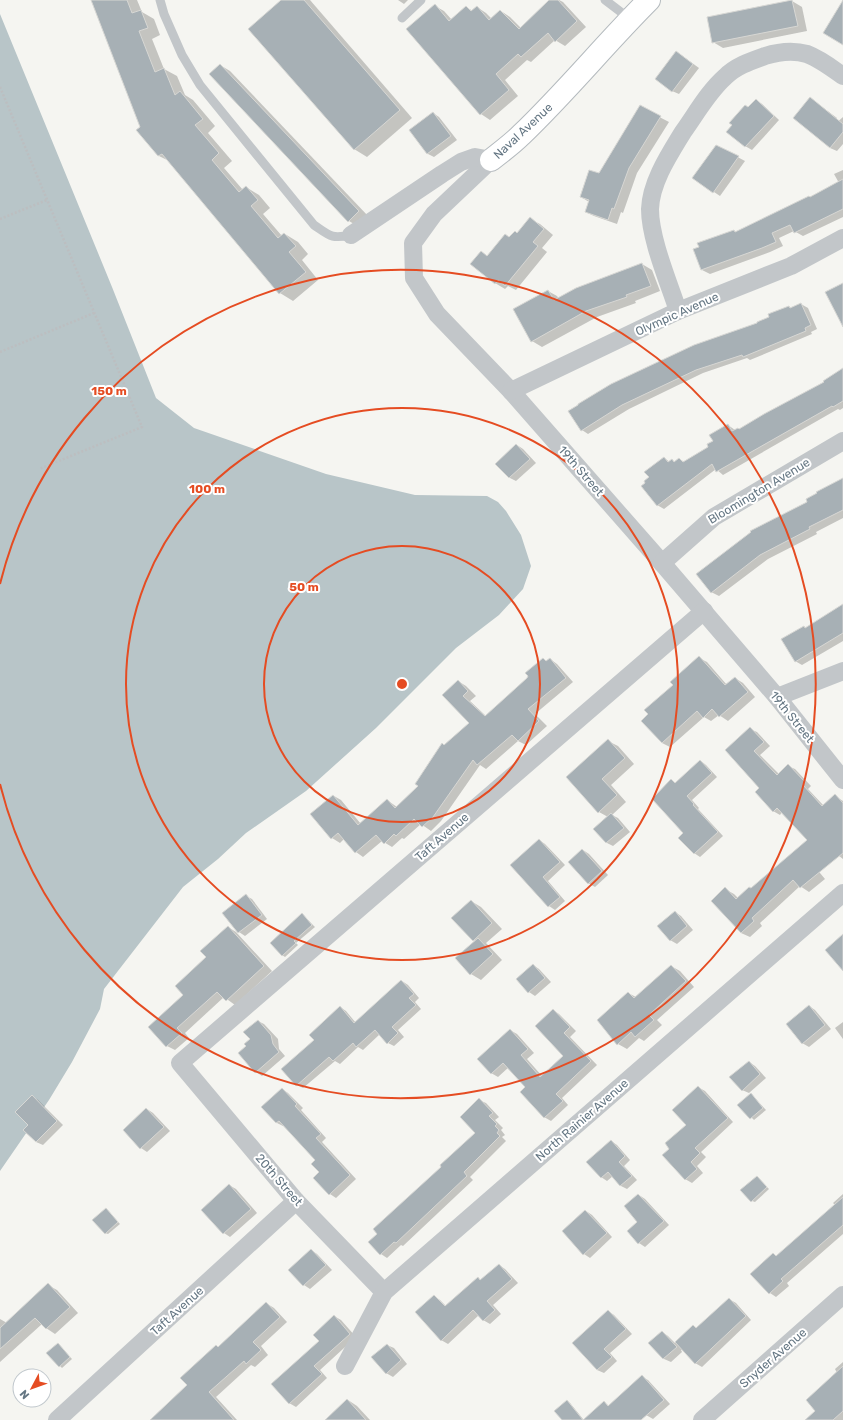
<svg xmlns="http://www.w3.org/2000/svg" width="843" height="1420" font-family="Rubik,sans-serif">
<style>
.water{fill:#b8c5c8}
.shadow{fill:#0003}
.building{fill:#a7b0b5;stroke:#d7d7d4}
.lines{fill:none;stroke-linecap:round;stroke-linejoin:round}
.secondary-casing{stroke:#b4babe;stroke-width:24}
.path{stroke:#bcbec0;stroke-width:2.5;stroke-dasharray:2 2;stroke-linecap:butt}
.lane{stroke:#c2c6c9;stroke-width:9}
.street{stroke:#c2c6c9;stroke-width:18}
.secondary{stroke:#fff;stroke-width:22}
.ring{fill:none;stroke:#e54c22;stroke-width:2}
.labels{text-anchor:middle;stroke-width:4;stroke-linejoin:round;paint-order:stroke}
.street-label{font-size:12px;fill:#647683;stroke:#fff}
.centre{fill:#e54c22;stroke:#fff;stroke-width:2}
.ring-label{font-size:12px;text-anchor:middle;font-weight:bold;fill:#e54c22;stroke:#fff;stroke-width:4;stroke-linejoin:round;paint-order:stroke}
</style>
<rect width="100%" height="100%" fill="#f5f5f1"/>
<polygon class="water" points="0,14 112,287 156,398 194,428 326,474 415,495 487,496 498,502 506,511 521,535 531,566 523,589 499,615 456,648 376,728 306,791 246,833 218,859 183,887 104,989 100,1009 72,1062 49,1100 0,1171"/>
<g class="shadow">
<polygon points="92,0 137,0 142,12 154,19 160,35 152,39 164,69 177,76 185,95 193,100 215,126 208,133 232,161 224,168 243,190 246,187 259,195 270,208 263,214 282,236 285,234 298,242 308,254 302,260 318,280 293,301 280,293 171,162 159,156 138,131 142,128"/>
<polygon points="283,0 310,0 412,118 367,157 354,149"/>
<polygon points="398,0 408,0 404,4"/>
<polygon points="551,0 559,0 563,2 586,27 565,46 555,40 531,62 527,60 505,80 518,96 490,120 481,114 407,30 435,6 444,11 452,20 466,7 473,11 477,7 486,13 492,19 501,11 510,17 521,28"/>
<polygon points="792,1 802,7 807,31 723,48 713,42"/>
<polygon points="677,52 699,68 679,94 672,91"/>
<polygon points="220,65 230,71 369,217 359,227 349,221"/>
<polygon points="810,98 837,118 833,126 843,117 843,144 837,151 830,148"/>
<polygon points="756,101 762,104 779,120 752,150 745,146 749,108"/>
<polygon points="640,107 669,122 637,173 623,213 621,212 617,224 594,216 586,212 589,202 581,197 600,174"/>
<polygon points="433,113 439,117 457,140 434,157 428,154 410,130"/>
<polygon points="717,146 745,161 720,196 693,178"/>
<polygon points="843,170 843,217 803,236 794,231 779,238 783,246 770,252 710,274 702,270 695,249 734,231 736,232 839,183 834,174"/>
<polygon points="530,219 540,224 553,235 542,248 547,252 516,290 508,286 505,289 495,283 481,252 488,256 510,238 518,234"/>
<polygon points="642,264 652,270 660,291 635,301 636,303 597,317 542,347 532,341 548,291 557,296 559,299"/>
<polygon points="801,304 808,308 817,329 811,332 812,334 750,360 747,358 703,373 629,409 588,434 582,430 570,411 759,324 789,307 791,308"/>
<polygon points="843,372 843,408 840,410 838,409 723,475 716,469 664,509 657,505 650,477 664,458 670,462 672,460 675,462 679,459 685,462 710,447 728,425 735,430 740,430"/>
<polygon points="517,445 523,449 536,463 516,481 510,478 497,464"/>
<polygon points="843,480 843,518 816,532 817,534 768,559 719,596 711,592 809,502"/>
<polygon points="843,605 843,641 802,665 795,661 804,627 806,628"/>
<polygon points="699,658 707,662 727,685 735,678 743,683 755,697 728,721 719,715 711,721 704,717 670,747 662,743 674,685"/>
<polygon points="543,659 547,661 550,659 557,664 573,682 535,714 547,726 526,745 518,741 486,769 480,765 441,821 431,831 421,824 404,839 402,838 392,847 382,841 363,857 356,852 344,839 340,843 332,838 334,796 341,800 361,824 387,800 397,807 420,786 445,746 471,723 458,681 466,686 476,696 470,701 486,716 528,679"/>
<polygon points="750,729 757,732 770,746 760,755 779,774 788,766 795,769 811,786 808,789 824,806 835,796 843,801 843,859 782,812 780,815 773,811 761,788 727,750"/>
<polygon points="608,741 618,746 634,764 611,785 626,802 612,815 618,818 630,832 613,846 607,843 595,829 608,817 599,812 567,778"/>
<polygon points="701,761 706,765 717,777 692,800 699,808 698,809 723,836 700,857 694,853 684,834 671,780 676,783"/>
<polygon points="539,840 545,844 565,865 548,881 565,901 555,910 549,906 512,866"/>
<polygon points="583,850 589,854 608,875 595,887 588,883"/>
<polygon points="805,855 825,879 809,892 800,886 760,923 762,926 750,937 741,933 725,889 734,894 738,898"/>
<polygon points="246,896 252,899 267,919 245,936 239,932"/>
<polygon points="471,901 481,907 502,929 486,943 502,960 481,980 471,974 476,941 473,940"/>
<polygon points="675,912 681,916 693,930 677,944 670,940"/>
<polygon points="302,914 315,927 296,943 298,945 285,957 282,955"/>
<polygon points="228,927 236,932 272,971 235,1005 224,997 185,1033 189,1038 175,1050 167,1046 185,995 207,957"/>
<polygon points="533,965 539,969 551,982 535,996 529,992 517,979"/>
<polygon points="671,966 680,971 694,987 657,1020 662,1025 644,1041 639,1038 627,1049 618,1044 628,993 636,997"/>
<polygon points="402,981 408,985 419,998 415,1002 421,1009 398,1030 404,1037 394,1046 388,1043 380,1034 363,1050 358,1047 340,1064 335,1061 303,1088 297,1085 315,1040 340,1007 346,1011 356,1023"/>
<polygon points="809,1006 815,1010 831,1029 809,1047 802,1043"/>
<polygon points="553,1010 559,1014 576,1031 570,1037 597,1065 562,1098 568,1105 551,1121 544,1117 526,1087 509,1067 498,1077 491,1073 510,1030 517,1034 534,1053 527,1059 542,1076 564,1056"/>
<polygon points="258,1021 264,1024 278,1039 279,1049 285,1056 262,1076 256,1072 247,1046 251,1039"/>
<polygon points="843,1022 843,1039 835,1028"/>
<polygon points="749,1062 755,1066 766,1078 749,1093 742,1090"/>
<polygon points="698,1087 705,1091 733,1122 701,1152 706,1157 697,1166 703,1173 692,1183 685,1179 671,1149 688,1125"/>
<polygon points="282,1089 288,1093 303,1108 301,1110 326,1138 322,1142 356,1179 336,1198 330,1194 316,1160 284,1125 283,1126 277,1123 262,1107"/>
<polygon points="751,1094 766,1110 754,1120 739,1105"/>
<polygon points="32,1096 38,1100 63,1125 43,1145 36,1142 30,1125"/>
<polygon points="479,1100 486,1103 499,1117 495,1120 503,1128 501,1130 505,1135 502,1137 506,1141 470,1177 473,1180 403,1246 401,1245 387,1258 381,1254 379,1234 476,1133"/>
<polygon points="147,1109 153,1113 170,1131 147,1152 141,1148"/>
<polygon points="611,1141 617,1145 630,1160 624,1166 637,1180 627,1189 621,1186 613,1176 607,1181 601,1177"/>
<polygon points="757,1177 769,1189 755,1202 752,1201"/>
<polygon points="229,1185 236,1189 257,1213 230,1237 224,1233"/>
<polygon points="843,1194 843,1234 787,1283 789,1286 776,1297 770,1293 752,1274 773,1254 777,1257 835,1205 833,1203"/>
<polygon points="639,1195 645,1199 669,1225 645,1247 639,1243 628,1231 639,1222"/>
<polygon points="106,1209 120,1224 108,1234 105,1233"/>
<polygon points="586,1211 592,1215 612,1237 590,1258 584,1254"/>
<polygon points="311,1250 317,1254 332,1270 310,1289 304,1285"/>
<polygon points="499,1265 505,1269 518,1283 493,1305 501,1314 490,1324 483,1320 479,1315 448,1344 441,1340 434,1296 440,1300 446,1306 478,1278 481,1280"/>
<polygon points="48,1285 57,1290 78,1313 55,1334 46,1328 42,1324 0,1362 0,1319 7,1323"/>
<polygon points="729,1299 736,1303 751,1320 702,1367 695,1363 684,1350 681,1350 682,1352 671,1362 664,1359 650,1343 662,1332 668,1336 675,1343 694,1326 697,1328"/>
<polygon points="266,1303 274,1308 287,1322 261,1346 268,1355 255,1367 251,1365 216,1397 237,1420 165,1420 188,1385 218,1347"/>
<polygon points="608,1311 614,1315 632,1334 610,1353 617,1361 604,1373 597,1370"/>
<polygon points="334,1316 341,1320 356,1337 320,1370 327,1378 296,1407 289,1403 320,1341"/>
<polygon points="58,1344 72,1359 62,1368 60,1366"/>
<polygon points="387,1345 394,1348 407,1364 393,1377 386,1373"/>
<polygon points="843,1362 843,1420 813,1420 816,1411 837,1373 835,1369"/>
<polygon points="642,1377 648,1380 670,1404 653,1419 646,1415 638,1420 590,1420 604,1403 610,1406"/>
<polygon points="348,1400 357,1406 370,1420 326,1420"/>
<polygon points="567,1402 570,1403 583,1419 563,1420"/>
</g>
<g class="building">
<polygon points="91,0 127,0 132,13 141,10 148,28 139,31 155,72 164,68 175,95 180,91 203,119 195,125 219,153 212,160 239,192 246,186 258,200 251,206 278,238 284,233 296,246 289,252 306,272 279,294 162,154 158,156 136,130 140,127"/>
<polygon points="281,0 304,0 400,110 354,150 248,29"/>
<polygon points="549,0 558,0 577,21 555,42 548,33 521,57 518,54 496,74 509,90 480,115 406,29 435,4 449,21 466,6 471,11 477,6 489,20 500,10 519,29"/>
<polygon points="792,0 798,26 712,43 707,17"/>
<polygon points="843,0 843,45 823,33"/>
<polygon points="676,51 693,64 672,92 655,79"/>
<polygon points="220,64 359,211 348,222 209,74"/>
<polygon points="810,97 843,124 843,132 830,148 793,118"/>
<polygon points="756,99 774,116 745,147 726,132 732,125 729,123 745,105 748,107"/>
<polygon points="640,105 661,116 629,168 614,209 612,208 608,220 585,212 589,200 580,197 589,170 599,173"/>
<polygon points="433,112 451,136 427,154 409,130"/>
<polygon points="716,145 739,156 713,193 692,178"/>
<polygon points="843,179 843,209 794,233 790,225 772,233 776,242 762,248 701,270 693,249 699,247 697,243 734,230 735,232 809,196 810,197"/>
<polygon points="530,217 544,229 533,242 538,246 505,286 498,280 495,284 470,264 481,251 487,256 505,234 509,237 515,231 517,233"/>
<polygon points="642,263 651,286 626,295 627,297 586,311 531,342 513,309 548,290 554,300 576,288"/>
<polygon points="843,283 843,327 825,292"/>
<polygon points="801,303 811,325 805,328 806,331 743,357 742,355 696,370 622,405 581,431 568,411 578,405 578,404 611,384 694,345 757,323 757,322 769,317 768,314 789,306 790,308"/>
<polygon points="843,368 843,401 833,407 832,406 716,472 712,464 657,506 641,486 645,483 644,481 649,477 644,472 664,457 668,462 672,459 674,462 679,458 683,462 708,447 707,444 713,441 709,435 728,424 732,431 738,428 739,429 764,414 824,382 823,381"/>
<polygon points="516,444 530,459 509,478 495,464"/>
<polygon points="843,478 843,510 809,527 810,529 760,555 711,593 696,574 751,532 750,531 807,502 806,499 817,493 816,492"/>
<polygon points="843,604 843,633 795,662 781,639 804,626 805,628"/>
<polygon points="699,656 725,685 735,677 748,692 719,717 712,709 703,718 697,711 662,743 641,721 648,714 644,710 673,685 670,682"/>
<polygon points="543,658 546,661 550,658 566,678 528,709 539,721 518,741 512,735 477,765 473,760 433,817 422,827 414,819 396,836 394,834 384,844 376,835 355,853 338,833 331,839 310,814 333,795 358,825 387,799 395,808 418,786 415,784 442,743 444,745 469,723 442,695 458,680 468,691 463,696 485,716 527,678 528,676 525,673"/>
<polygon points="750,727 764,742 754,751 777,775 788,764 805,782 803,785 822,806 835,794 843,803 843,853 800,888 793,880 752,918 754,921 741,933 711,901 725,887 736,899 749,887 751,888 807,840 777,808 773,812 755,792 759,788 725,750"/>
<polygon points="608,739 625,758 602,779 617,795 598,813 566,777"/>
<polygon points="700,760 712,773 687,796 694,804 693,805 718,832 694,854 678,838 683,833 652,799 671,779 675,783"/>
<polygon points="611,813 624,828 606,843 593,829"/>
<polygon points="539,839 560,862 543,877 560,897 548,907 510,865"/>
<polygon points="582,849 602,871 588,884 568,862"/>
<polygon points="246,894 262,915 238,933 222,913"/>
<polygon points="471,900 492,923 473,941 451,918"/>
<polygon points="675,911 687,926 670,941 657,926"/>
<polygon points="302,913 312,925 294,941 296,943 282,956 270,943"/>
<polygon points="228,926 264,966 226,1001 217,992 177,1028 182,1033 166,1047 148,1027 183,995 175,986 206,957 200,951"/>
<polygon points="843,934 843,971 825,950"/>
<polygon points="478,938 493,954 470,975 455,958"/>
<polygon points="533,964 545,978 528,993 516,979"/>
<polygon points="671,965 686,981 649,1015 654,1020 635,1037 631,1032 617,1045 597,1020 628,992 634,998"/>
<polygon points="401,980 414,994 409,998 416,1005 392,1027 398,1033 387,1044 375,1030 356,1047 353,1043 333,1061 329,1057 296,1086 281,1069 314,1040 309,1035 340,1006 354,1023"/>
<polygon points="809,1005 825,1025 802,1044 786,1024"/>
<polygon points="553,1009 570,1027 564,1033 591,1061 556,1094 563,1101 544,1118 520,1092 525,1087 503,1063 491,1074 477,1059 510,1029 528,1049 521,1055 540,1077 563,1056 535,1026"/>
<polygon points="258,1020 271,1035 273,1044 279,1052 255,1073 238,1053 246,1046 244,1044 250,1039 243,1032"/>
<polygon points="749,1061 760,1074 742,1091 729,1077"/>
<polygon points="698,1086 728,1118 695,1148 700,1153 691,1162 697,1169 685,1180 662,1155 669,1149 665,1143 686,1125 672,1110"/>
<polygon points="282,1088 297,1104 295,1106 321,1134 316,1138 350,1175 329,1195 313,1178 319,1172 311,1164 315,1160 279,1121 276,1123 261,1107"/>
<polygon points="751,1093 763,1108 750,1119 737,1105"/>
<polygon points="32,1095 57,1121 36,1142 23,1130 28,1125 15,1112"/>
<polygon points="479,1098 493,1113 489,1116 497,1124 495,1126 499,1130 497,1133 500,1136 464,1172 467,1176 396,1243 394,1242 380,1255 368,1242 377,1234 373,1229 441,1167 440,1165 475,1133 460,1117"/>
<polygon points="146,1108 164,1127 140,1149 123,1130"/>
<polygon points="611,1140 625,1156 619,1162 632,1176 620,1186 608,1172 601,1178 586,1162"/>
<polygon points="757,1176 767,1187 751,1202 740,1190"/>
<polygon points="229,1184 251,1209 223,1234 201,1210"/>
<polygon points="638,1194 664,1221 638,1244 627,1231 637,1222 624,1206"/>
<polygon points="843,1197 843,1225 781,1279 783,1281 769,1294 750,1274 773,1253 776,1256"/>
<polygon points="106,1208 118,1222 105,1234 92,1220"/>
<polygon points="585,1210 607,1233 583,1255 562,1231"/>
<polygon points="311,1249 326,1265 303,1286 288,1270"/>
<polygon points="499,1264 512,1279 487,1301 495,1310 483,1321 473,1310 441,1341 415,1312 434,1295 445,1306 478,1277 480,1280"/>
<polygon points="48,1283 70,1307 46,1329 35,1318 0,1349 0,1328"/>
<polygon points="729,1298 746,1316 695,1364 675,1342 693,1325 696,1328"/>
<polygon points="266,1302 280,1317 253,1342 261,1350 246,1364 244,1361 209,1392 234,1420 150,1420 187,1385 180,1378 216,1345 218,1347"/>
<polygon points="608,1310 626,1329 604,1349 612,1357 597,1370 572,1343"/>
<polygon points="334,1315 350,1334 314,1366 322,1374 289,1404 271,1384 319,1341 313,1335"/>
<polygon points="662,1331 677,1347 663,1359 648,1343"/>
<polygon points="58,1343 70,1357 59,1367 46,1353"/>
<polygon points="387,1344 401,1360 386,1374 371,1357"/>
<polygon points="843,1366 843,1411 833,1420 805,1420 815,1411 806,1400"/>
<polygon points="642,1375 664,1400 641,1420 562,1420 554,1411 567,1400 583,1420 604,1401 608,1406"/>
<polygon points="347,1399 366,1420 325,1420"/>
</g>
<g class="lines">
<defs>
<path id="secondary" d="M 491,160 C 501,152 512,144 521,135 C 566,92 605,44 649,0"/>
</defs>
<use href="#secondary" class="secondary-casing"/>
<g class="path">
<polyline points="0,87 142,427 39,469"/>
<polyline points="0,219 47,200"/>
<polyline points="0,352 94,313"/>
</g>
<g class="lane">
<path d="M 160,0 L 164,14 L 182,55 L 200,85 L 314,225 C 330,236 331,239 351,235"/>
<polyline points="605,0 630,19"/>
<polyline points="402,18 421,0"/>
</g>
<g class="street">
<polyline points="491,160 434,214 413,243 414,278 437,314 511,391 662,563 777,697 843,780"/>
<polyline points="351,235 442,174 461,162 475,157 491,160"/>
<path d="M 678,311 C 669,283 650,239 650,209 C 651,182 669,155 683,132 C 696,114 708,92 725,77 C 736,66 751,61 765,56 C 778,52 793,50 807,54 C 820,59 832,68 843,76"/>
<polyline points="511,391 678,311 791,266 843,238"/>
<polyline points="662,563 714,517 843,441"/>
<polyline points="777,697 843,671"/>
<polyline points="384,1292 296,1201 180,1063 704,611"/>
<polyline points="345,1366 384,1292 843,893"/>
<polyline points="57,1420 296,1201"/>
<polyline points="702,1420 843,1295"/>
</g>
<use href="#secondary" class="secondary"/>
</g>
<g class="ring">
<circle cx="402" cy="684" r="138"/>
<circle cx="402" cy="684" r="276"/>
<path d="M0 584A414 414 0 1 1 0 784"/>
</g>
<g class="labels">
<g class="street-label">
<text transform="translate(523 131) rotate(-43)" y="4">Naval Avenue</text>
<text transform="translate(677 314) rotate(-24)" y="4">Olympic Avenue</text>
<text transform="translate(581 471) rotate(49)" y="4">19th Street</text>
<text transform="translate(759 491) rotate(-31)" y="4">Bloomington Avenue</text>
<text transform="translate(792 717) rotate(51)" y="4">19th Street</text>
<text transform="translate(442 837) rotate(-41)" y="4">Taft Avenue</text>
<text transform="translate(582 1120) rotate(-41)" y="4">North Rainier Avenue</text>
<text transform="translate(279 1180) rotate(49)" y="4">20th Street</text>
<text transform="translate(177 1311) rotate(-42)" y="4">Taft Avenue</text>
<text transform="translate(773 1358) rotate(-41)" y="4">Snyder Avenue</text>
</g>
</g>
<circle cx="402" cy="684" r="6" class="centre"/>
<g class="ring-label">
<text x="109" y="395">150 m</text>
<text x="207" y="493">100 m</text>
<text x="304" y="591">50 m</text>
</g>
<g transform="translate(32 1388) rotate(229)"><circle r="19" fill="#ffffff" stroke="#c1c8cd"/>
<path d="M0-3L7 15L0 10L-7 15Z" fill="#e54c22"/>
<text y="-6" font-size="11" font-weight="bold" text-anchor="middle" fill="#647683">N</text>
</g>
</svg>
